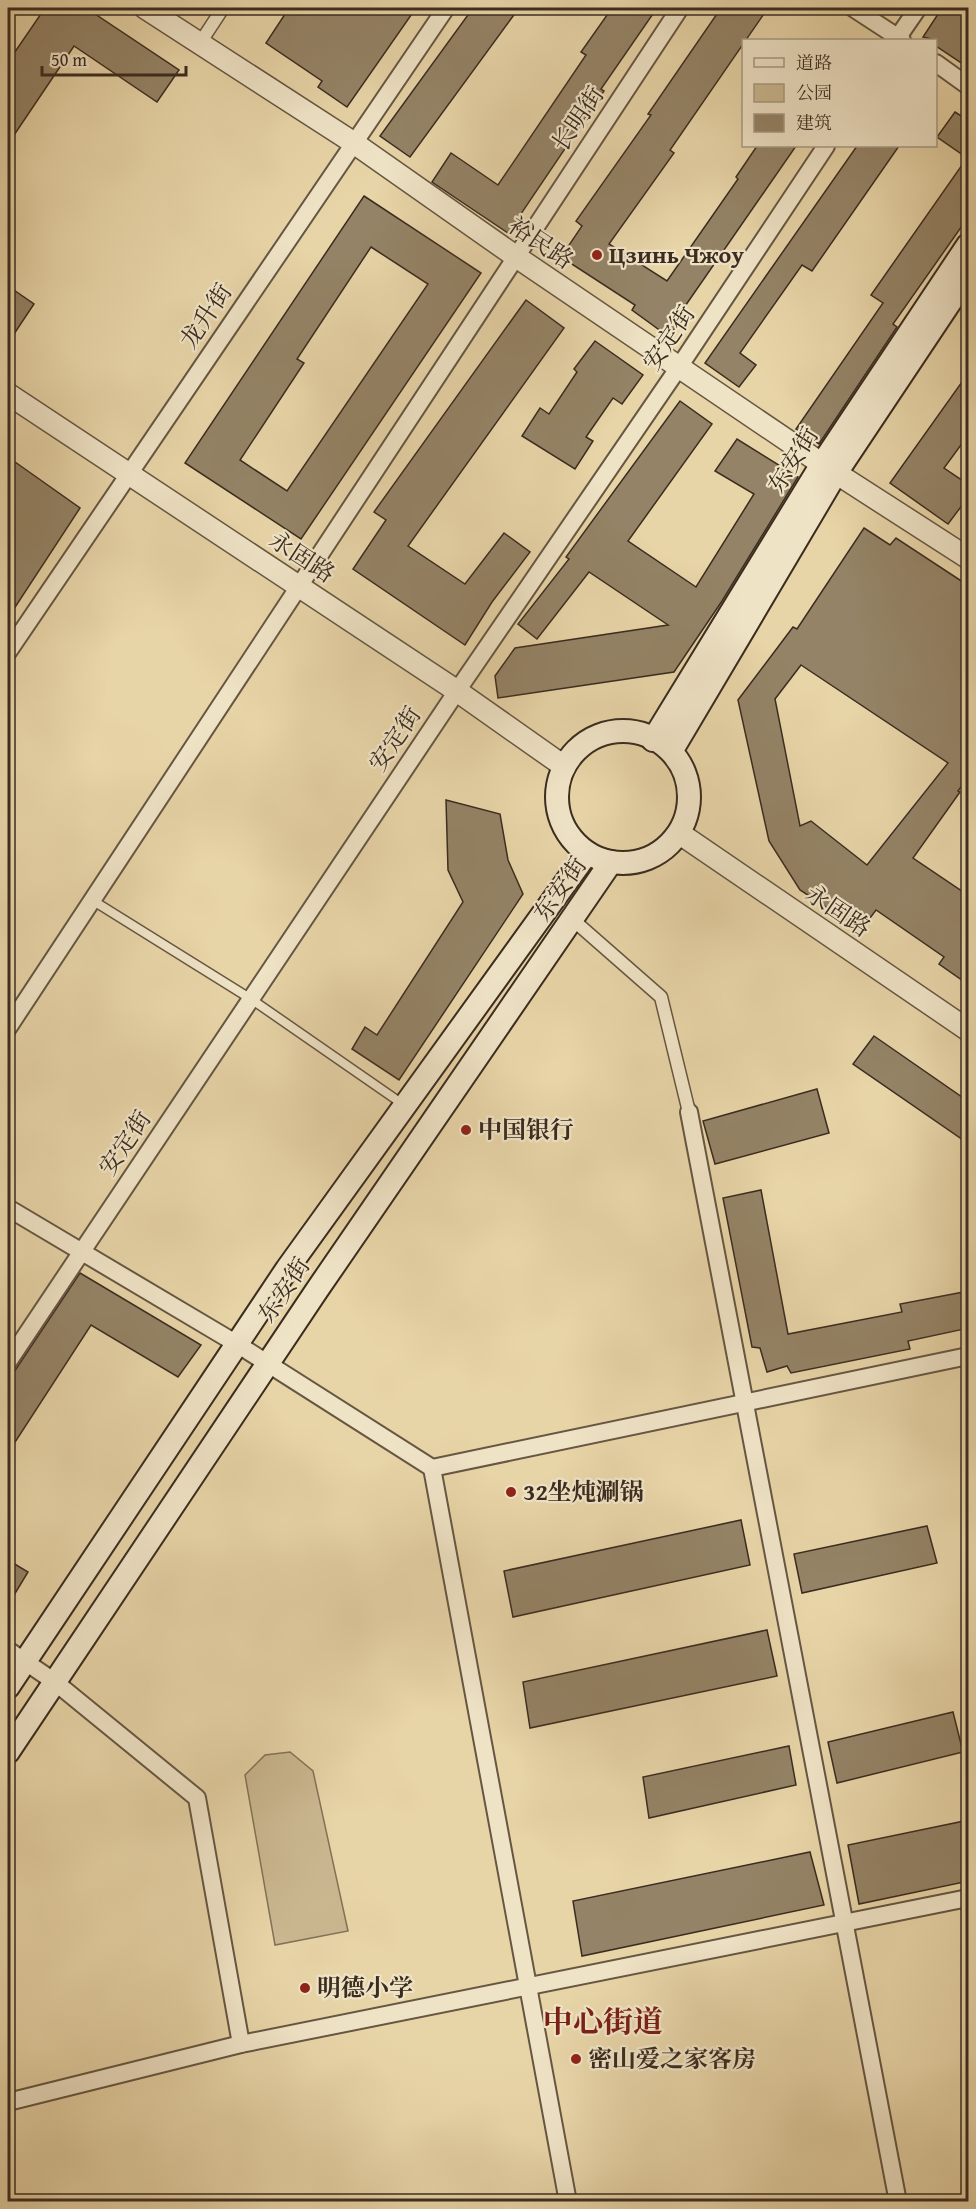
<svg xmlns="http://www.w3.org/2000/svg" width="976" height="2209" font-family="'Gentium Book Plus','Noto Serif SC',serif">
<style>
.green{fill:#cab790;stroke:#827258;stroke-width:1.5}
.building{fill:#948366;stroke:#3b2c20;stroke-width:1.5;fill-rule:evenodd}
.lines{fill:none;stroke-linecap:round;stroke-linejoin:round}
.service-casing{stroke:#665642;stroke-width:11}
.pedestrian-casing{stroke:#665642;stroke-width:15}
.minor-casing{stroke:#665642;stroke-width:20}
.tertiary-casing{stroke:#665642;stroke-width:24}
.secondary-casing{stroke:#3b2c20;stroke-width:26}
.service{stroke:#efe3c6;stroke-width:8}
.pedestrian{stroke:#efe3c6;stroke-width:12}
.minor{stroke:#efe3c6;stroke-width:16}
.tertiary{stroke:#efe3c6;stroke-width:21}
.secondary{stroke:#efe3c6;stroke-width:22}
.poi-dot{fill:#8f2418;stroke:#efe3c6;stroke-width:2}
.labels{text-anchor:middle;stroke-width:4.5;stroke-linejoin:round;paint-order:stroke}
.street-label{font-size:24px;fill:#3b2c20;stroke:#efe3c6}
.poi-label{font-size:24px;font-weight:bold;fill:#3b2c20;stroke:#efe3c6;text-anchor:start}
.district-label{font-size:30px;font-weight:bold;fill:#7a1f14;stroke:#efe3c6}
</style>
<rect width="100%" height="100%" fill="#e7d4a7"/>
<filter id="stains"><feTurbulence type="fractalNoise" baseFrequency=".00333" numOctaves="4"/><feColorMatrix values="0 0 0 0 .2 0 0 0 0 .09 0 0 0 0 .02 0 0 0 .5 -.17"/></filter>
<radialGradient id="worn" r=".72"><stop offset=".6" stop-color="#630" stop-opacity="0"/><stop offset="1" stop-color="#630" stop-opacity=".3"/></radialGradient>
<polygon class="green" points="290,1752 313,1771 348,1931 275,1945 245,1775 265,1755"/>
<g class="building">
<polygon points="45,8 86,8 179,70 157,102 74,46 8,144 8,62"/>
<polygon points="289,8 416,8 347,107 318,87 322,81 266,43"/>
<polygon points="473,8 519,8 410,157 380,136"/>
<polygon points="612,8 657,8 601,89 604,91 508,233 432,182 451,153 498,185 586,55 581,52"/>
<polygon points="721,8 768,8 670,150 674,153 609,244 667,281 738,179 736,177 757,146 796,146 681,312 684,315 669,337 632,310 635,305 561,257 582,226 576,221 651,115 648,114"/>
<polygon points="942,8 969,8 969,68 936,46 936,40 923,37"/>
<polygon points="955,112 969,121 969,216 893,324 897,327 819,444 796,429 883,303 871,295 967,158 937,137"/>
<polygon points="857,146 899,146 812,271 802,265 740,353 756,365 739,387 705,363"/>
<path d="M 364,196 L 481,273 L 301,539 L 185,463 ZM 371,247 L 428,284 L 287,491 L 240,460 L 304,363 L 297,359 Z"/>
<polygon points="8,286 34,304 8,343"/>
<polygon points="526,300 564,328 408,546 465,584 504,533 530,552 492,602 465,645 353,569 386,520 374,512"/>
<polygon points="595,341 643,375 622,404 613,398 586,437 593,441 575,469 522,436 540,408 549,414 577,372 574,369"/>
<polygon points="969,372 969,434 944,468 969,485 969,496 948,524 890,483"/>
<polygon points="680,401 712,424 628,541 696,587 754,494 715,471 737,439 798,477 722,601 674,672 498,698 495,676 515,648 668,625 589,572 537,639 518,624 569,559 566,557"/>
<polygon points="8,457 80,508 8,618 8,530 14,520 8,515"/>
<path d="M 864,528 L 890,545 L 896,538 L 969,586 L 969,776 L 958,791 L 960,792 L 913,858 L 969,896 L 969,985 L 939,964 L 944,957 L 876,910 L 861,930 L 800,890 L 769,841 L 738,700 L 793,627 L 797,629 ZM 801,665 L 948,763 L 867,865 L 811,821 L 800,826 L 775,699 Z"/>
<polygon points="446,800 500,814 508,860 523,894 399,1080 352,1049 365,1027 377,1035 463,902 448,870"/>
<polygon points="874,1036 969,1102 969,1144 853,1064"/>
<polygon points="817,1089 829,1133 715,1164 703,1121"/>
<polygon points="761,1190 788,1334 902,1312 900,1304 969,1291 969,1328 908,1341 910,1349 791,1373 787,1366 767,1372 760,1348 752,1347 723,1198"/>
<polygon points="80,1273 201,1345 178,1377 91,1325 8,1453 8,1381"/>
<polygon points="741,1520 750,1565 513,1617 504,1571"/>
<polygon points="927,1526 937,1563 802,1593 794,1554"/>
<polygon points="8,1560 28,1572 8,1605"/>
<polygon points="767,1630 777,1676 530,1728 523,1682"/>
<polygon points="953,1712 963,1752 837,1783 828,1742"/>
<polygon points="789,1746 796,1785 649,1818 643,1777"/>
<polygon points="969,1820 969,1881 859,1904 848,1845"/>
<polygon points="810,1852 824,1905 582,1956 573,1901"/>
</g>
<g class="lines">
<defs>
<polyline id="service" points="92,900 251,999 404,1105"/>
<g id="pedestrian">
<polyline points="200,43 223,8"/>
<polyline points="572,919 661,997 689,1112"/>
</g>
<g id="minor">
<polyline points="853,8 902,40"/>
<polyline points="896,40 918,8"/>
<polyline points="936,63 968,86"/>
<polyline points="8,652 446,8"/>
<polyline points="8,1028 680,8"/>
<polyline points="689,1112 898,2202"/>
<polyline points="8,1208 237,1344 432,1468 968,1356"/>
<polyline points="8,1362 457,691 679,367 826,146"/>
<polyline points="432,1468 568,2202"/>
<polyline points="8,1650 55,1682 197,1798 241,2044"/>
<polyline points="8,2102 241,2044 968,1898"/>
</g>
<g id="tertiary">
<polyline points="145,8 354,143 515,256 822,464 968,558"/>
<polyline points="8,394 457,691 565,767"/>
<polyline points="679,833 968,1030"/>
</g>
<g id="secondary">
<circle cx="623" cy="797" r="66"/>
<polyline points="653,740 822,464 968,245"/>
<polyline points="672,750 836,473 968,275"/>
<polyline points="8,1687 287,1269 587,853"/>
<polyline points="8,1752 317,1290 611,862"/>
</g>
</defs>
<use href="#service" class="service-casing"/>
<use href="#pedestrian" class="pedestrian-casing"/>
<use href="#minor" class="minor-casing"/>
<use href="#tertiary" class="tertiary-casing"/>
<use href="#secondary" class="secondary-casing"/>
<use href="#service" class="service"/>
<use href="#pedestrian" class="pedestrian"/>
<use href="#minor" class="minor"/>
<use href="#tertiary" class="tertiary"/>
<use href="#secondary" class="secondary"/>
</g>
<g class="poi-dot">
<circle cx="597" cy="255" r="6"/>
<circle cx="466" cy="1130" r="6"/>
<circle cx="511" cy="1492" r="6"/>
<circle cx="305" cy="1988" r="6"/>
<circle cx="576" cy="2059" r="6"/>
</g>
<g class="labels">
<g class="street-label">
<text transform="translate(578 119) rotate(-56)" y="8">长明街</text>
<text transform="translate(541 243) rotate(34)" y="8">裕民路</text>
<text transform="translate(206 316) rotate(-56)" y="8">龙升街</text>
<text transform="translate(669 338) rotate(-56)" y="8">安定街</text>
<text transform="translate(793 460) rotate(-58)" y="8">东安街</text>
<text transform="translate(302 557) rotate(33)" y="8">永固路</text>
<text transform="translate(395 739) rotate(-56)" y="8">安定街</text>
<text transform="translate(560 889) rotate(-55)" y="8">东安街</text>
<text transform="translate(838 911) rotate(34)" y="8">永固路</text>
<text transform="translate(125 1143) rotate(-56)" y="8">安定街</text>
<text transform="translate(284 1290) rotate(-56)" y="8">东安街</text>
</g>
<g class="poi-label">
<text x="609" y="263">Цзинь Чжоу</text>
<text x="478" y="1138">中国银行</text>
<text x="523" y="1500">32坐炖涮锅</text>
<text x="317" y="1996">明德小学</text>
<text x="588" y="2067">密山爱之家客房</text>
</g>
<g class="district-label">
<text x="603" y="2032">中心街道</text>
</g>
</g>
<rect width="976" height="2209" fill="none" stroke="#e7d4a7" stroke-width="30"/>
<rect x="9" y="9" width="958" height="2191" fill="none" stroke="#3b2c20" stroke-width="3"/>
<rect x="15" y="15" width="946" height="2179" fill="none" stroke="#3b2c20" stroke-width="1.5"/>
<rect x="742" y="39" width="195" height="108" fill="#efe3c6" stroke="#a79a84" stroke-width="1.5"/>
<rect x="754" y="58" width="30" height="9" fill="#efe3c6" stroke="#a79a84" stroke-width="1.5"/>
<text x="796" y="69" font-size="18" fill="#3b2c20">道路</text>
<rect x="754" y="84" width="30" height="18" fill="#cab790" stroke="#a79a84" stroke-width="1.5"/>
<text x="796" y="99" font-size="18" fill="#3b2c20">公园</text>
<rect x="754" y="114" width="30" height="18" fill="#948366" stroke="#a79a84" stroke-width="1.5"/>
<text x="796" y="129" font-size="18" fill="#3b2c20">建筑</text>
<path d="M42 66v9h144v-9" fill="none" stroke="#3b2c20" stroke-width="3"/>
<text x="51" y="66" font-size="18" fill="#3b2c20" stroke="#efe3c6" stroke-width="4.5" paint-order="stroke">50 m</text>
<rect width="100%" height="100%" filter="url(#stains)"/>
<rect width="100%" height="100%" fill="url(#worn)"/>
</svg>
